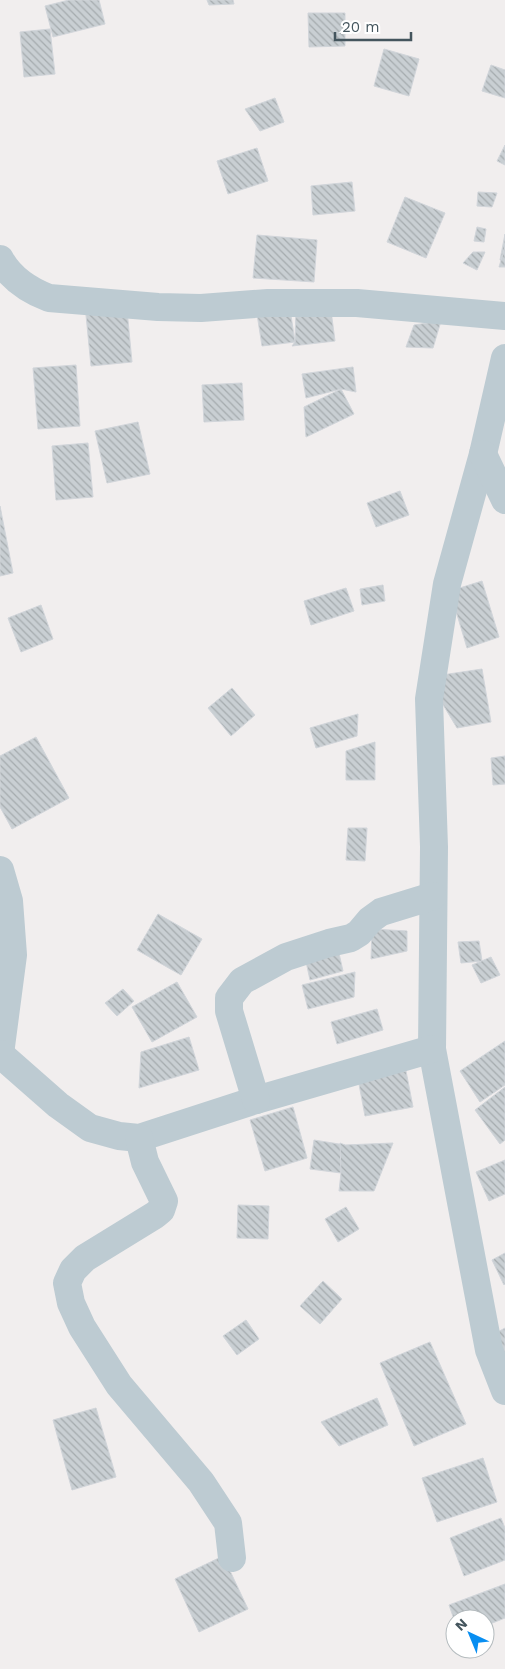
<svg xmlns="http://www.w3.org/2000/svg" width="505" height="1669" font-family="'Work Sans',sans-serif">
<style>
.building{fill:url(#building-back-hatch);stroke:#d1d5da}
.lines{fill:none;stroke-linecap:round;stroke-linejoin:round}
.minor{stroke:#bdcbd2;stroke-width:28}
</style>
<defs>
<pattern id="building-back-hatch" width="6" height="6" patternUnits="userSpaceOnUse" patternTransform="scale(1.25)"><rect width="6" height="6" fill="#c9cfd3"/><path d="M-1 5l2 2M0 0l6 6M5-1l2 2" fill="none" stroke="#a5abae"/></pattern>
</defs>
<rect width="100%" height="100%" fill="#f1eeee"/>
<g class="building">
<polygon points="69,0 99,0 105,24 53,37 45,6"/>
<polygon points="207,0 233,0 234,4 209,5"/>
<polygon points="308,13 345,13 345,46 309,47"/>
<polygon points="50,29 55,74 24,77 20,32"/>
<polygon points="384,49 419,59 409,96 374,86"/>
<polygon points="491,65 505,70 505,98 482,91"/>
<polygon points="275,98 284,122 260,131 245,109"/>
<polygon points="505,145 505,165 497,161"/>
<polygon points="257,148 268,181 228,194 217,161"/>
<polygon points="352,182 355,211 313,215 311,186"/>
<polygon points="478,192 497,193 492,207 477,206"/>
<polygon points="405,197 445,213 426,258 387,242"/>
<polygon points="477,227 486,229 484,242 474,241"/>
<polygon points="505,234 505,261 500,260"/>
<polygon points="257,235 317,240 314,282 253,278"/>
<polygon points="505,247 505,267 499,267"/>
<polygon points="473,252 485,252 477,270 463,263"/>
<polygon points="330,303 335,341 292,346 295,342 296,308"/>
<polygon points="290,309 295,342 262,346 257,314"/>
<polygon points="127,310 132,362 91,366 86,315"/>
<polygon points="441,321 433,348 406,347 414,325"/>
<polygon points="76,365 80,426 38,429 33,368"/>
<polygon points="353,367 356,392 341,389 306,398 302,374"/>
<polygon points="242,383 244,420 204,422 202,385"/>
<polygon points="341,389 354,414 306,437 304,407"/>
<polygon points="138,422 150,474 107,483 95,431"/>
<polygon points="88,443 93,497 56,500 52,446"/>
<polygon points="400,491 409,515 376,527 367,503"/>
<polygon points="0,506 13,573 0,576"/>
<polygon points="482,581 499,637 467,648 450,591"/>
<polygon points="383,585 385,601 362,605 360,589"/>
<polygon points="346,588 354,611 311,625 304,601"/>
<polygon points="41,605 53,639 21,652 8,618"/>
<polygon points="482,669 491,722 457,728 436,693 442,675"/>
<polygon points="232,688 255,715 231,736 208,708"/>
<polygon points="358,714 357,736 316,748 310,728"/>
<polygon points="36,737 69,798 12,829 0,807 0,756"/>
<polygon points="375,742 375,780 346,780 346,751"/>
<polygon points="505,756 505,784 493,785 491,758"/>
<polygon points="348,828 367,828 365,861 346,860"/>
<polygon points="158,914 202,939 181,975 137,950"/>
<polygon points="372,929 407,931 407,951 371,959"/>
<polygon points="479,941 482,961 461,963 458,942"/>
<polygon points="338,949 343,971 310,980 305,957"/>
<polygon points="491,957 500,975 481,983 472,965"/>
<polygon points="355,972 354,997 308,1009 302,985"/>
<polygon points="177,982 197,1017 152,1042 132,1007"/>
<polygon points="123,989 134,1001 117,1016 105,1003"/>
<polygon points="377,1009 383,1030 337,1044 331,1022"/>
<polygon points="189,1037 199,1070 139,1088 141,1052"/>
<polygon points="505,1041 505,1085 480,1102 460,1071"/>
<polygon points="406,1071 413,1107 365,1116 358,1079"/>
<polygon points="505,1087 505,1140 500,1144 475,1110"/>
<polygon points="293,1107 307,1158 265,1171 250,1120"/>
<polygon points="314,1140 345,1145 341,1173 310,1169"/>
<polygon points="340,1143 345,1145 393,1143 374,1191 339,1191 341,1173"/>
<polygon points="505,1160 505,1194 489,1201 476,1172"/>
<polygon points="238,1205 269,1206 268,1239 237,1238"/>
<polygon points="346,1207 359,1229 338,1242 325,1219"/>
<polygon points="505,1253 505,1284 504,1285 492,1260"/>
<polygon points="323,1281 342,1299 320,1324 300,1306"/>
<polygon points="246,1320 259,1339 237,1355 223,1336"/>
<polygon points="505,1328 505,1354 494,1334"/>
<polygon points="430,1342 466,1424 414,1446 380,1363"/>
<polygon points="377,1398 388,1425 339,1446 321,1422"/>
<polygon points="96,1408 116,1477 72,1490 53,1420"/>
<polygon points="483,1458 497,1502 437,1522 422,1478"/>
<polygon points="501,1518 505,1528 505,1560 464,1576 450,1538"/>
<polygon points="223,1556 248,1609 199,1632 175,1579"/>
<polygon points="505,1584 505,1618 485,1626 485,1619 455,1619 455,1622 449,1605"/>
</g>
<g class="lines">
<g class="minor">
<path d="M 0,259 C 11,279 28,290 49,298 L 158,307 L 201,308 L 268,303 L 357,303 L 505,316"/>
<polyline points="505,358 483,454 447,584 429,699 434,847 432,1049 489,1350 505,1391"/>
<polyline points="483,454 505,500"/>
<polyline points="0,870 9,901 13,955 0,1054"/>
<polyline points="0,1054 58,1105 90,1128 119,1136 139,1138 256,1100 432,1049"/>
<polyline points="256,1100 229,1011 229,998 242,981 286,957 329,943 351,938 359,933 370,920 381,912 433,896"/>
<polyline points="139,1138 145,1162 164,1201 161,1210 155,1215 85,1258 73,1270 67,1283 71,1303 82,1327 119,1385 201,1482 228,1523 232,1558"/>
</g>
</g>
<g transform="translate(470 1634) rotate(316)"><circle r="24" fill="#ffffff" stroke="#b4bbbe"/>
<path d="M0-4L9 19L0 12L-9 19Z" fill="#088ef1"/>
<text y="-8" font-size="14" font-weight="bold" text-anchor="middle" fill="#44555d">N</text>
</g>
<path d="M335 32v8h76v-8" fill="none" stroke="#44555d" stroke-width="2.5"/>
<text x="342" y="32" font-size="15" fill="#44555d" stroke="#ffffff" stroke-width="4" paint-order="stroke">20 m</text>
</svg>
